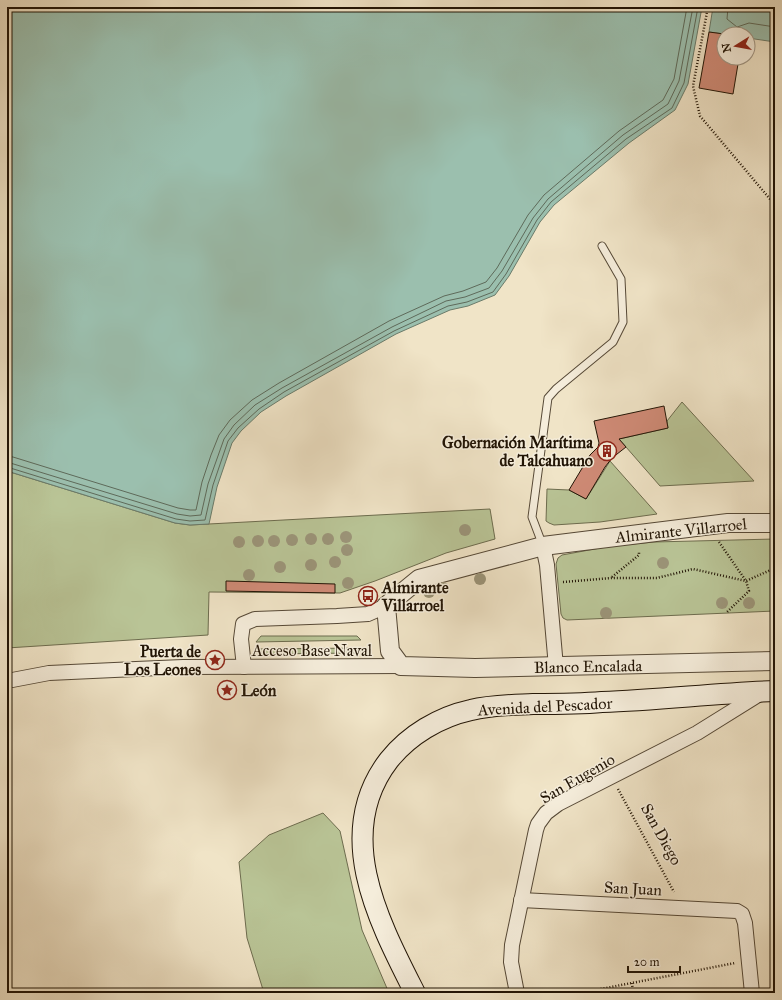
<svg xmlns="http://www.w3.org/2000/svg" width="782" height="1000" font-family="'IM FELL Great Primer',serif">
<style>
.green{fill:#b9c496;stroke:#6d6c4e}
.water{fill:#9bbfae;stroke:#6a7b6a}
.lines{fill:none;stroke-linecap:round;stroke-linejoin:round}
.shore{stroke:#5e6a5a;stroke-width:1}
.building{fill:#d08b77;stroke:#211405}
.service-casing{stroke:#554836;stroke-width:9}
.minor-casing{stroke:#554836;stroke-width:16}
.tertiary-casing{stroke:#554836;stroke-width:20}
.secondary-casing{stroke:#211405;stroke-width:22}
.path{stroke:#211405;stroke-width:2.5;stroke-dasharray:1 2;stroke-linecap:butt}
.service{stroke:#f5eddb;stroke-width:7}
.minor{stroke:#f5eddb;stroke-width:14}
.tertiary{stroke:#f5eddb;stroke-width:18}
.secondary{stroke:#f5eddb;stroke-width:20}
.tree{fill:#9b9478}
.labels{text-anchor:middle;stroke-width:3;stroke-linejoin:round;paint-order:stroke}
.poi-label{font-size:16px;font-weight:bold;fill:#211405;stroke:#f5eddb;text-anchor:end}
.street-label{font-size:16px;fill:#211405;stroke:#f5eddb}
</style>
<rect width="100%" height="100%" fill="#f0e4c7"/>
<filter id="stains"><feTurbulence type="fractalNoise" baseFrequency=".005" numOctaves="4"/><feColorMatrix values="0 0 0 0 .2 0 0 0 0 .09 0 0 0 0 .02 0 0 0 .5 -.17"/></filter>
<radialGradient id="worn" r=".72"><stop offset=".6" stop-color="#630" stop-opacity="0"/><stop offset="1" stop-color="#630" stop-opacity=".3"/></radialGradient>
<g class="green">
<polygon points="682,402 754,481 660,486 619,439 668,428 667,421"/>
<polygon points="610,461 657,514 600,522 554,525 549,523 546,521 547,489 569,490 586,499"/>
<polygon points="7,471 175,523 190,525 490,509 495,539 446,553 375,581 340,593 209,592 208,635 7,648"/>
<polygon points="775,539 775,611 567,620 563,618 561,614 556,564 558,558 562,555 611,546 654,542"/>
<polygon points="261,636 357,636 361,640 256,642"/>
<polygon points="362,648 359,653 261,654 257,649"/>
<polygon points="323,813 340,831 362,930 389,993 264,993 247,938 239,862 269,835"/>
</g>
<g class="water">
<polygon points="7,7 702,7 688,84 675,110 629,143 554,205 540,222 509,276 495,295 468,306 450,310 396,334 286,396 261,412 241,431 232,443 217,487 209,524 190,525 175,523 7,471"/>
<polygon points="713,7 775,7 775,42 748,38 748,34 724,34 709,32"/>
</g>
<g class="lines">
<g class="shore">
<polyline points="728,7 727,19 737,27 749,23 775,27"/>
<polyline points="7,456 13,457 178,508 190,510 196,510 202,482 211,455 219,435 230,420 252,400 279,383 389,321 444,296 463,291 486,282 497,268 528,215 544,195 619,131 663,100 674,79 687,7"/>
<polyline points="7,462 177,514 190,516 201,515 208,484 224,439 234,425 255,405 282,388 392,327 446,301 465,297 489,288 502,271 533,218 548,199 623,135 668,104 679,81 693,7"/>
<polyline points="7,467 176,519 190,521 205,520 213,485 228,441 238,428 259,409 284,392 394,331 448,306 467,302 493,292 506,274 537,220 551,202 626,139 672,108 684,83 698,7"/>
</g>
</g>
<g class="building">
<polygon points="709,32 724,34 724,58 739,58 733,94 699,88"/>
<polygon points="664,406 668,428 619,439 626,447 612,458 605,467 586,499 569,490 590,455 598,447 599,443 594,421"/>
<polygon points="226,581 335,584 335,593 226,591"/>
</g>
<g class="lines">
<defs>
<polyline id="service" points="543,546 532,517 548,398 556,389 613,342 623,322 621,279 602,246"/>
<g id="minor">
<polyline points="543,546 547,565 556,667"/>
<polyline points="244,667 241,639 243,624 255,619 337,616 368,614 386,606"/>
<polyline points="7,681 49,673 136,669 183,667 401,666"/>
<polyline points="521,900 737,911 742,914 745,923 752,993"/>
<polyline points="517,993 511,962 512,945 536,830 538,824 546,813 558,804 697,733 763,692"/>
</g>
<polyline id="tertiary" points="775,523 728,523 543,546 419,579 386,606 390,651 401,666 475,668 775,661"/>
<path id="secondary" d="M 415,993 C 379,922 332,834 389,760 C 409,735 439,717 471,710 C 491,705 512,705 533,704 C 556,704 579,704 602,702 C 660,700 717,693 775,691"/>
</defs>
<use href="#service" class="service-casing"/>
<use href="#minor" class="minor-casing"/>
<use href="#tertiary" class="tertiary-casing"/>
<use href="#secondary" class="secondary-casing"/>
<g class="path">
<polyline points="708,7 693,86 700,116 775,205"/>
<polyline points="719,542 746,581 749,591 727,612"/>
<polyline points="612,577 639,555 639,551"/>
<polyline points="563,582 612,578 657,578 693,569 746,581 775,568"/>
<polyline points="618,789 674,892"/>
<polyline points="632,983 633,993"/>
<polyline points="580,993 735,963"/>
</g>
<use href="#service" class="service"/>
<use href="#minor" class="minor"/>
<use href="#tertiary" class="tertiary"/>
<use href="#secondary" class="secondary"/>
</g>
<g class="tree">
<circle cx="465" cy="530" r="6"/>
<circle cx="346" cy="537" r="6"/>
<circle cx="311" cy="539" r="6"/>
<circle cx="328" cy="539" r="6"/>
<circle cx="292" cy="540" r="6"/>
<circle cx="258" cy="541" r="6"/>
<circle cx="274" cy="541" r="6"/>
<circle cx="239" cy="542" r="6"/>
<circle cx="347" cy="550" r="6"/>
<circle cx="335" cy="562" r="6"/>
<circle cx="663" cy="563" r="6"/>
<circle cx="311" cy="565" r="6"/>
<circle cx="280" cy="567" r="6"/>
<circle cx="249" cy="575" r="6"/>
<circle cx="480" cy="579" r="6"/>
<circle cx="348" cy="583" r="6"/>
<circle cx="443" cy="588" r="6"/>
<circle cx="429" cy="592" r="6"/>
<circle cx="722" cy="603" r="6"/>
<circle cx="749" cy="603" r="6"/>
<circle cx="606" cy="613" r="6"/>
</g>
<defs>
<symbol id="building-ring" viewBox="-11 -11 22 22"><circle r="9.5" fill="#f5eddb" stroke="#8f2418" stroke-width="1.5"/><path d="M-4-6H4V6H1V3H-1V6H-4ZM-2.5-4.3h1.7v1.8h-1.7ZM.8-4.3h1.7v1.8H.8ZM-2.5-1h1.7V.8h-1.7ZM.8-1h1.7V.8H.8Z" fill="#8f2418"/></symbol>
<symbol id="bus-ring" viewBox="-11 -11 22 22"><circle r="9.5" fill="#f5eddb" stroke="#8f2418" stroke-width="1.5"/><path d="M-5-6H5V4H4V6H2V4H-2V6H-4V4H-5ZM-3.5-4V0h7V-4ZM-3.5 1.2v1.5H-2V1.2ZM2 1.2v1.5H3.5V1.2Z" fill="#8f2418"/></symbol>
<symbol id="sight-ring" viewBox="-11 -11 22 22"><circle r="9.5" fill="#f5eddb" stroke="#8f2418" stroke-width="1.5"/><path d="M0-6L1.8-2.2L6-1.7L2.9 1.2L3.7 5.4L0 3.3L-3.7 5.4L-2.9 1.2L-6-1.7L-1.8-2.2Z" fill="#8f2418"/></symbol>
</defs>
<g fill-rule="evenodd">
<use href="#building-ring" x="596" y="440" width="22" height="22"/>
<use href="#bus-ring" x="357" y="585" width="22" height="22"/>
<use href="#sight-ring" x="204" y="649" width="22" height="22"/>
<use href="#sight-ring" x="216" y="679" width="22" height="22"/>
</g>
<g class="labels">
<g class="poi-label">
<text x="593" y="448">Gobernación Marítima<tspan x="593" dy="18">de Talcahuano</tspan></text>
<text x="382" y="593" text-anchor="start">Almirante<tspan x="382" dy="18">Villarroel</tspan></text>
<text x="201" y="657">Puerta de<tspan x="201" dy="18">Los Leones</tspan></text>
<text x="241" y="696" text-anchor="start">León</text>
</g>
<g class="street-label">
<text transform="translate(681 530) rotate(-6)" y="6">Almirante Villarroel</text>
<text x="312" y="656">Acceso Base Naval</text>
<text transform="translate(588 666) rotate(-1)" y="6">Blanco Encalada</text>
<text transform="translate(545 706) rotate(-3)" y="6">Avenida del Pescador</text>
<text transform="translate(577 778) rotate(-30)" y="6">San Eugenio</text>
<text transform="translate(662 834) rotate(61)" y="6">San Diego</text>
<text transform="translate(633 888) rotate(3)" y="6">San Juan</text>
</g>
</g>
<rect width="782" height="1000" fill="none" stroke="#f0e4c7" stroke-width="24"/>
<rect x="8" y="8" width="766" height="984" fill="none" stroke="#211405" stroke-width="2"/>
<rect x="12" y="12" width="758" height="976" fill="none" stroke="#211405"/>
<g transform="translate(736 46) rotate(259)"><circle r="19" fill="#f5eddb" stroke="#a09685"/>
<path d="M0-3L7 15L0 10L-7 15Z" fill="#8f2418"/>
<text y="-6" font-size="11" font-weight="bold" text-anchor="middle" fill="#211405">N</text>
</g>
<path d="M628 966v6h52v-6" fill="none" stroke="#211405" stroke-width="2"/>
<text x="634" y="966" font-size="12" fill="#211405" stroke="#f5eddb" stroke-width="3" paint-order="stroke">20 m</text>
<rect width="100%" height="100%" filter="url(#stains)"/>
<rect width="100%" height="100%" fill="url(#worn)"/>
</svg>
